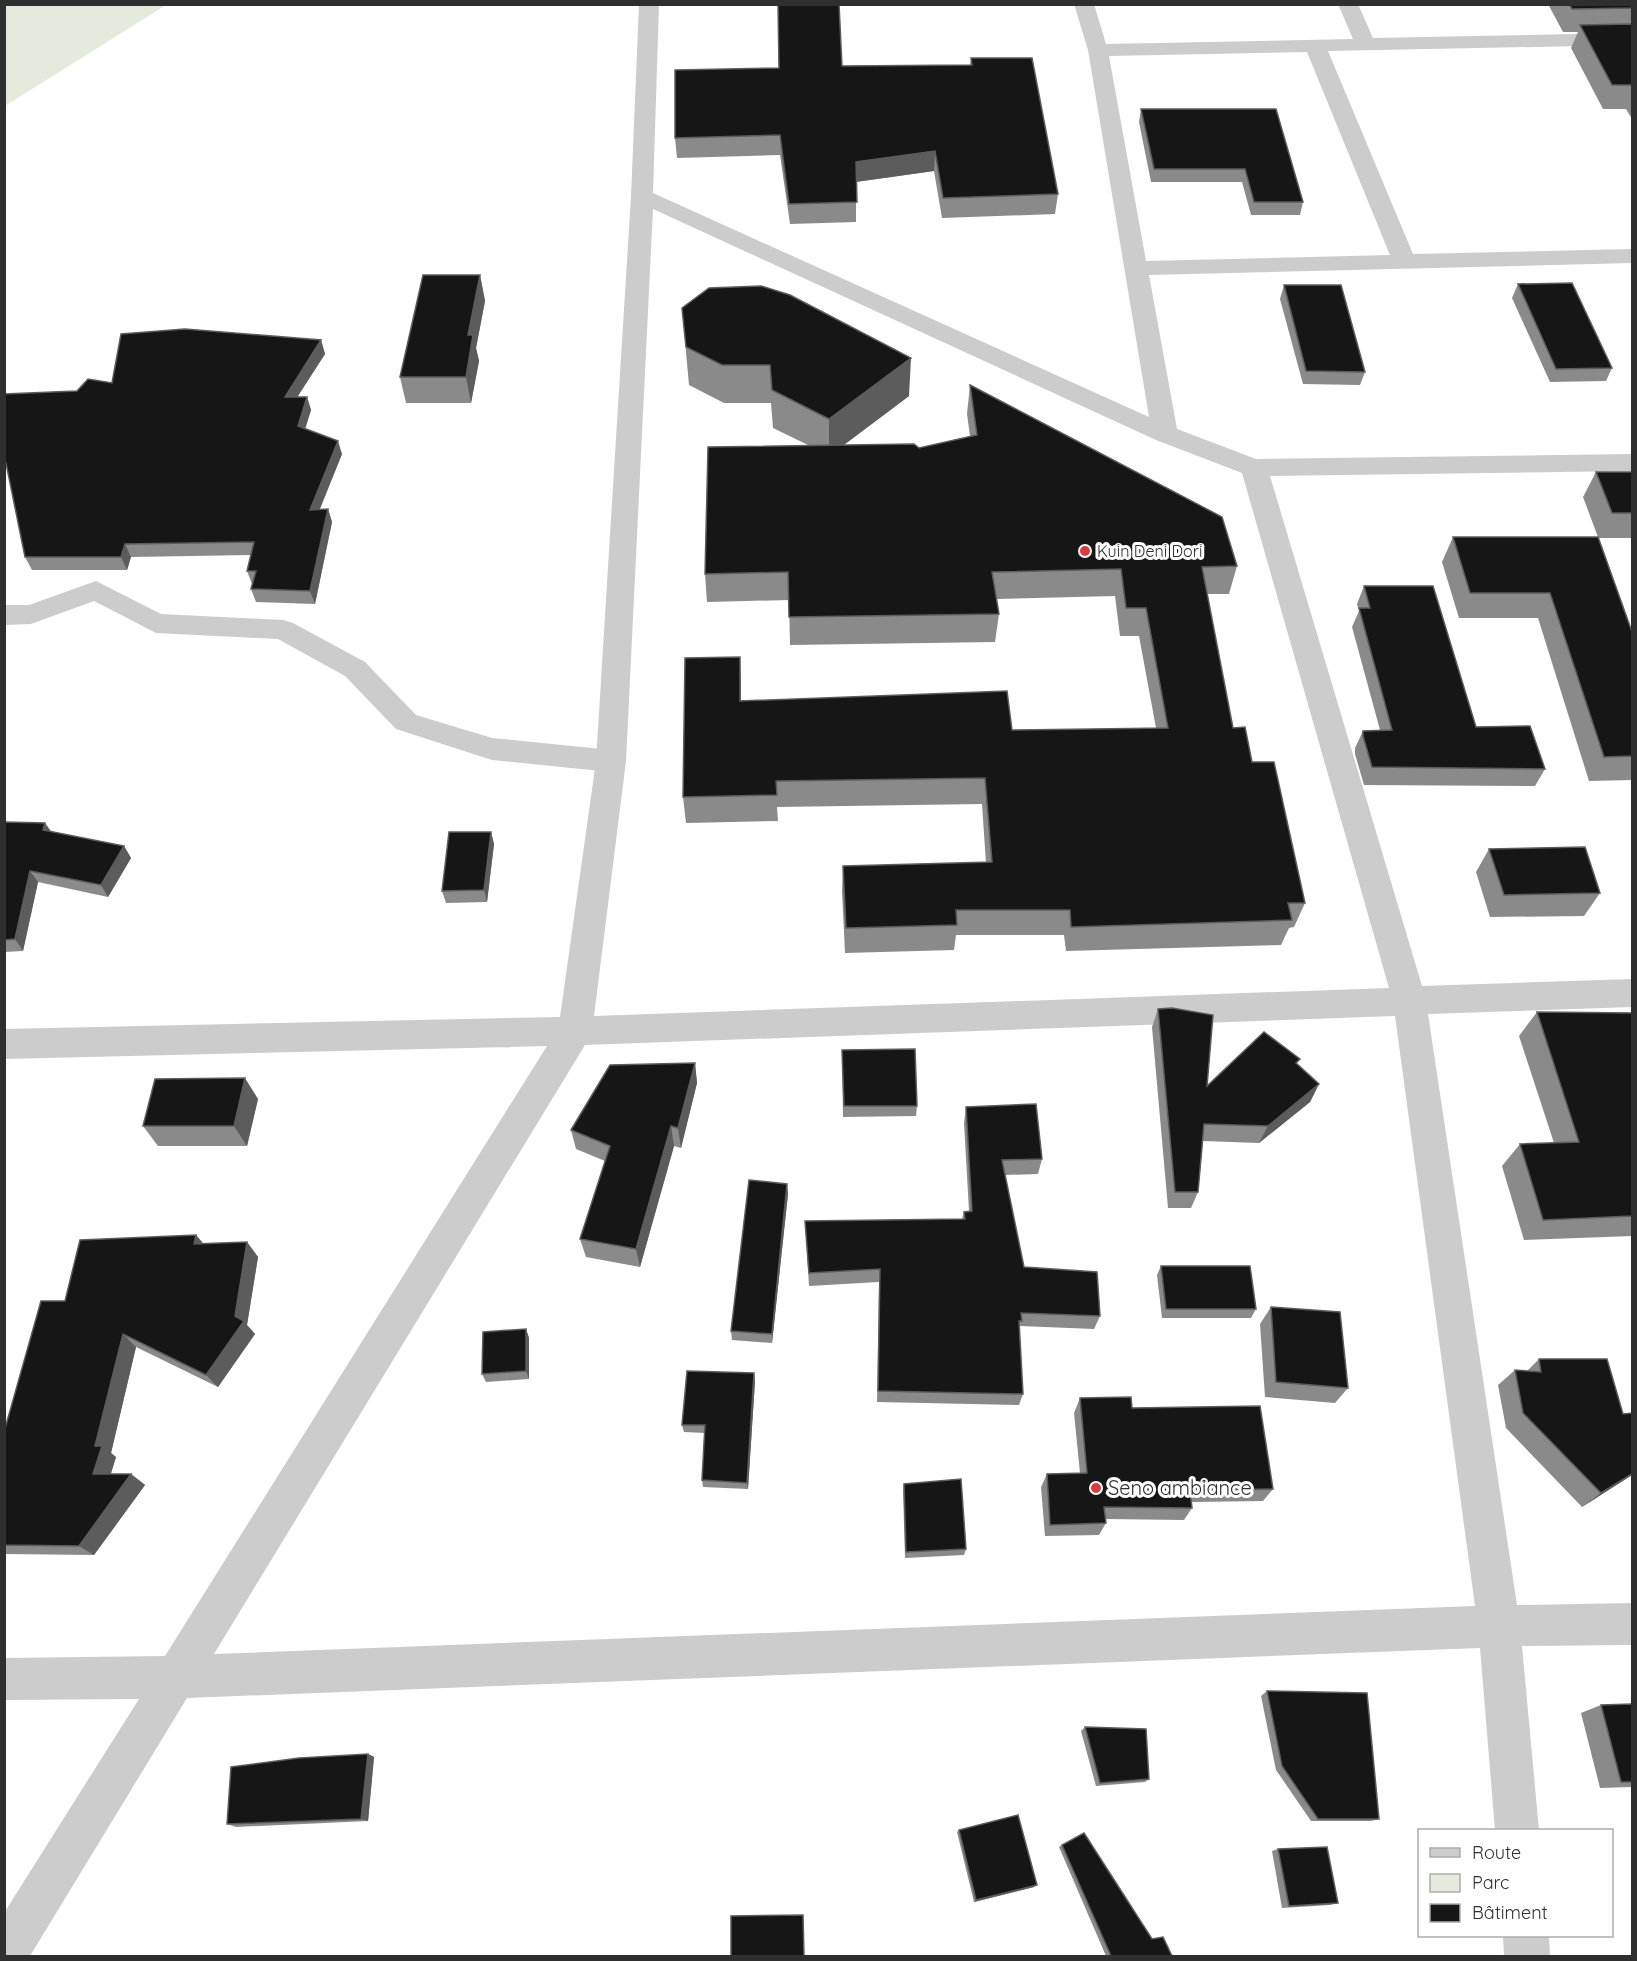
<svg xmlns="http://www.w3.org/2000/svg" width="1637" height="1961" font-family="Quicksand,sans-serif">
<style>
.green{fill:#e4ebdd}
.lines{fill:none;stroke-linecap:round;stroke-linejoin:round}
.lane{fill:#ccc;fill-rule:evenodd}
.street{fill:#ccc;fill-rule:evenodd}
.wall{fill:#8a8a8a}
.shaded-wall{fill:#5c5c5c}
.building{fill:#161616;stroke:#5c5c5c;stroke-width:1.5}
.poi-dot{fill:#db3b3e;stroke:#fff;stroke-width:2}
.labels{text-anchor:middle;stroke-width:6;stroke-linejoin:round;paint-order:stroke}
.poi-label{font-size:16px;fill:#2f2f2f;stroke:#fff;text-anchor:start}
.near-poi-label{font-size:20px;fill:#2f2f2f;stroke:#fff;text-anchor:start}
</style>
<rect width="100%" height="100%" fill="#fff"/>
<polygon class="green" points="5,4 166,4 166,5 5,106"/>
<g class="lines">
<polygon class="lane" points="96,581 161,614 283,620 293,623 365,662 416,715 492,738 611,750 621,753 625,761 621,769 611,772 492,760 396,729 345,676 278,639 156,633 94,601 31,624 4,625 4,605 29,605"/>
<g class="street">
<path d="M 639,4 L 659,4 L 653,193 L 1149,417 L 1088,50 L 1074,4 L 1094,4 L 1106,44 L 1353,39 L 1338,4 L 1358,4 L 1373,38 L 1632,33 L 1632,45 L 1328,51 L 1413,254 L 1632,249 L 1632,263 L 1149,275 L 1177,429 L 1256,459 L 1632,454 L 1632,471 L 1270,476 L 1422,986 L 1632,979 L 1632,1007 L 1428,1014 L 1517,1605 L 1632,1603 L 1632,1645 L 1522,1646 L 1539,1830 L 1495,1830 L 1480,1648 L 187,1698 L 30,1956 L 4,1956 L 4,1913 L 139,1699 L 4,1700 L 4,1658 L 165,1656 L 547,1046 L 4,1059 L 4,1029 L 560,1017 L 596,761 L 631,196 ZM 1307,52 L 1390,255 L 1146,261 L 1109,56 ZM 653,209 L 1156,440 L 1242,473 L 1389,988 L 594,1016 L 626,761 ZM 1395,1016 L 1475,1606 L 214,1654 L 585,1045 Z"/>
<polygon points="1503,1936 1549,1936 1550,1956 1504,1956"/>
</g>
</g>
<g class="wall">
<polygon points="1548,4 1632,4 1632,119 1626,109 1603,109 1571,48 1578,32 1563,32"/>
<polygon points="971,58 1058,194 1055,214 942,218 934,171 856,182 856,222 790,224 780,155 677,158 675,138 842,66 970,65"/>
<polygon points="1141,109 1303,202 1300,215 1251,215 1242,182 1151,182 1139,122"/>
<polygon points="480,275 485,301 476,348 479,361 471,403 406,403 400,377"/>
<polygon points="1518,284 1612,368 1606,381 1550,382 1512,298"/>
<polygon points="1284,285 1365,372 1360,385 1303,384 1280,299"/>
<polygon points="682,308 909,396 844,445 919,448 970,436 967,414 970,385 1237,566 1229,594 1207,594 1233,728 1252,762 1305,903 1294,927 1289,928 1281,945 1066,951 1064,935 956,935 954,950 845,953 842,891 843,866 986,863 982,804 777,807 778,821 686,823 683,797 741,684 741,700 1012,730 1156,728 1139,636 1120,636 1115,596 996,599 999,614 995,642 790,645 789,600 707,602 705,574 808,445 773,428 771,403 724,403 689,385"/>
<polygon points="321,340 325,354 297,397 307,397 311,410 305,429 342,454 320,509 328,509 332,522 315,604 256,602 251,589 252,584 247,571 251,555 131,557 127,570 32,570 25,557 6,463 77,391"/>
<polygon points="1596,472 1632,472 1632,538 1599,538 1632,632 1632,780 1589,781 1538,618 1459,618 1442,562 1453,537 1598,537 1583,497"/>
<polygon points="1364,586 1476,727 1545,769 1535,786 1364,785 1355,754 1355,748 1363,731 1380,730 1352,627 1359,611 1357,604"/>
<polygon points="4,822 124,846 131,858 108,897 38,882 23,951 4,952"/>
<polygon points="491,832 494,844 487,902 446,903 442,891"/>
<polygon points="1489,849 1600,893 1584,916 1490,917 1476,872"/>
<polygon points="1158,1009 1207,1086 1297,1064 1319,1084 1310,1102 1259,1143 1203,1141 1198,1192 1191,1208 1168,1208 1152,1027"/>
<polygon points="1537,1012 1632,1013 1632,1236 1524,1240 1502,1166 1520,1144 1554,1143 1519,1036"/>
<polygon points="842,1050 917,1106 916,1116 843,1117"/>
<polygon points="695,1063 697,1083 681,1148 674,1146 640,1267 586,1257 580,1239 605,1161 576,1149 571,1130"/>
<polygon points="258,1099 247,1146 158,1146 143,1126"/>
<polygon points="966,1107 1042,1159 1038,1174 1005,1175 1024,1267 1100,1316 1094,1329 1020,1326 1019,1329 1023,1394 1019,1405 877,1402 879,1282 809,1286 805,1221 962,1219 964,1212 969,1211 964,1123"/>
<polygon points="787,1184 788,1194 772,1343 732,1340 731,1331"/>
<polygon points="196,1235 203,1244 247,1242 258,1257 247,1325 255,1334 218,1387 136,1347 111,1453 116,1457 111,1474 131,1474 145,1485 94,1555 4,1554 4,1432 65,1301"/>
<polygon points="1161,1266 1256,1309 1251,1318 1162,1318 1157,1275"/>
<polygon points="1271,1307 1348,1388 1335,1403 1265,1397 1260,1324"/>
<polygon points="526,1329 529,1338 529,1379 486,1382 482,1374"/>
<polygon points="1539,1359 1632,1475 1582,1507 1506,1428 1498,1385 1515,1370 1527,1371"/>
<polygon points="754,1373 755,1381 748,1489 703,1487 702,1480 705,1433 684,1432 682,1425"/>
<polygon points="1080,1398 1132,1408 1273,1489 1263,1501 1192,1502 1192,1508 1184,1520 1105,1519 1106,1523 1099,1535 1045,1536 1041,1487 1047,1474 1080,1473 1074,1413"/>
<polygon points="904,1484 966,1549 964,1555 905,1558 903,1490"/>
<polygon points="1267,1691 1379,1819 1371,1821 1311,1821 1276,1770 1261,1696"/>
<polygon points="1632,1704 1632,1787 1600,1788 1581,1713 1601,1705"/>
<polygon points="1085,1727 1149,1779 1145,1782 1096,1786 1081,1731"/>
<polygon points="368,1754 374,1757 368,1821 236,1827 227,1824"/>
<polygon points="959,1830 1034,1887 974,1902 957,1832"/>
<polygon points="1062,1845 1152,1939 1172,1956 1106,1956 1059,1847"/>
<polygon points="1278,1849 1338,1903 1330,1905 1282,1908 1272,1851"/>
</g>
<g class="shaded-wall">
<polygon points="935,151 934,171 855,182 856,162"/>
<polygon points="480,275 485,301 476,348 479,361 471,403 466,377 468,335"/>
<polygon points="321,340 325,354 289,410 285,397"/>
<polygon points="911,358 909,396 829,456 829,419"/>
<polygon points="307,397 311,410 302,439 298,426"/>
<polygon points="338,441 342,454 314,523 310,510"/>
<polygon points="328,509 332,522 315,604 310,591"/>
<polygon points="125,544 131,557 127,570 121,557"/>
<polygon points="740,657 741,684 741,727 740,701"/>
<polygon points="45,823 53,834 43,830"/>
<polygon points="491,832 494,844 487,902 484,890"/>
<polygon points="124,846 131,858 108,897 101,885"/>
<polygon points="30,871 38,882 23,951 15,939"/>
<polygon points="695,1063 697,1083 681,1148 678,1128"/>
<polygon points="245,1078 258,1099 247,1146 234,1126"/>
<polygon points="1319,1084 1310,1102 1259,1143 1268,1126"/>
<polygon points="671,1126 674,1146 640,1267 636,1249"/>
<polygon points="787,1184 788,1194 772,1343 772,1334"/>
<polygon points="196,1235 208,1249 194,1244"/>
<polygon points="247,1242 258,1257 247,1325 255,1334 218,1387 206,1375 235,1316"/>
<polygon points="526,1329 529,1338 529,1379 526,1371"/>
<polygon points="123,1334 136,1347 111,1453 116,1457 107,1485 93,1474 95,1446"/>
<polygon points="754,1373 755,1381 748,1489 747,1483"/>
<polygon points="131,1474 145,1485 94,1555 79,1546"/>
<polygon points="1632,1474 1632,1475 1582,1507 1601,1493"/>
<polygon points="368,1754 374,1757 368,1821 361,1819"/>
<polygon points="1037,1885 1034,1887 974,1902 976,1900"/>
</g>
<g class="building">
<polygon points="778,4 839,4 842,66 972,65 971,58 1032,58 1058,194 943,198 935,151 856,162 857,202 789,204 780,135 675,138 675,70 779,68"/>
<polygon points="1569,4 1632,4 1632,8 1572,9"/>
<polygon points="1632,24 1632,85 1612,85 1580,25"/>
<polygon points="1141,109 1276,109 1303,202 1254,202 1245,169 1154,169"/>
<polygon points="423,275 480,275 468,335 473,335 466,377 400,377"/>
<polygon points="1572,283 1612,368 1556,369 1518,284"/>
<polygon points="1284,285 1341,285 1365,372 1306,371"/>
<polygon points="761,286 790,295 911,358 829,419 772,390 770,365 722,365 686,347 682,308 709,288"/>
<polygon points="185,329 321,340 285,397 307,397 298,426 338,441 310,510 328,509 310,591 251,589 256,571 247,571 254,542 125,544 121,557 25,557 6,463 4,460 4,394 77,391 88,379 112,383 121,334"/>
<polygon points="970,385 1222,517 1237,566 1202,567 1233,728 1245,727 1252,762 1274,762 1305,903 1288,903 1292,920 1071,927 1070,910 956,910 957,925 846,928 843,866 992,862 985,778 776,781 777,795 683,797 685,658 740,657 740,701 1007,691 1012,730 1168,728 1146,608 1126,608 1121,569 992,572 999,614 789,617 788,572 705,574 708,447 914,444 919,448 977,435"/>
<polygon points="1596,472 1632,472 1632,513 1612,513"/>
<polygon points="1453,537 1598,537 1632,632 1632,756 1604,757 1550,593 1470,593"/>
<polygon points="1364,586 1433,586 1476,727 1530,726 1545,769 1372,767 1363,736 1363,731 1392,730 1359,608 1370,608"/>
<polygon points="4,822 45,823 43,830 124,846 101,885 30,871 15,939 4,940"/>
<polygon points="449,832 491,832 484,890 442,891"/>
<polygon points="1585,847 1600,893 1504,895 1489,849"/>
<polygon points="1172,1008 1213,1015 1207,1086 1264,1032 1300,1059 1296,1063 1319,1084 1268,1126 1204,1124 1198,1192 1175,1192 1158,1009"/>
<polygon points="1537,1012 1632,1013 1632,1216 1543,1220 1520,1144 1579,1142"/>
<polygon points="915,1049 917,1106 844,1106 842,1050"/>
<polygon points="695,1063 678,1128 671,1126 636,1249 580,1239 610,1146 571,1130 610,1065"/>
<polygon points="245,1078 234,1126 143,1126 155,1079"/>
<polygon points="1036,1104 1042,1159 1002,1160 1024,1267 1097,1272 1100,1316 1021,1313 1022,1321 1019,1321 1023,1394 878,1391 880,1269 809,1273 805,1221 965,1219 964,1212 972,1211 966,1107"/>
<polygon points="749,1180 787,1184 772,1334 731,1331"/>
<polygon points="196,1235 194,1244 247,1242 235,1316 244,1321 206,1375 123,1334 95,1446 102,1446 93,1474 131,1474 79,1546 4,1545 4,1432 41,1301 65,1301 80,1240"/>
<polygon points="1161,1266 1250,1266 1256,1309 1166,1309"/>
<polygon points="1271,1307 1340,1312 1348,1388 1276,1382"/>
<polygon points="526,1329 526,1371 482,1374 483,1332"/>
<polygon points="1539,1359 1607,1359 1623,1414 1632,1413 1632,1474 1601,1493 1523,1413 1515,1370 1541,1372"/>
<polygon points="687,1371 754,1373 747,1483 702,1480 705,1425 682,1425"/>
<polygon points="1131,1397 1132,1408 1260,1406 1273,1489 1190,1490 1192,1508 1104,1507 1106,1523 1050,1525 1047,1474 1087,1473 1080,1398"/>
<polygon points="961,1479 966,1549 906,1552 904,1484"/>
<polygon points="1267,1691 1367,1693 1379,1819 1318,1819 1282,1766"/>
<polygon points="1632,1704 1632,1782 1621,1782 1601,1705"/>
<polygon points="1085,1727 1146,1729 1149,1779 1100,1783"/>
<polygon points="368,1754 361,1819 227,1824 231,1767 299,1758"/>
<polygon points="1018,1815 1037,1885 976,1900 959,1830"/>
<polygon points="1084,1833 1152,1939 1163,1937 1172,1956 1111,1956 1062,1845"/>
<polygon points="1327,1847 1338,1903 1289,1906 1278,1849"/>
<polygon points="803,1915 804,1956 731,1956 731,1916"/>
</g>
<g class="poi-dot">
<circle cx="1085" cy="551" r="6"/>
<circle cx="1096" cy="1488" r="6"/>
</g>
<g class="labels">
<g class="poi-label">
<text x="1097" y="557">Kuin Deni Dori</text>
</g>
<g class="near-poi-label">
<text x="1108" y="1495">Seno ambiance</text>
</g>
</g>
<rect width="1637" height="1961" fill="none" stroke="#2f2f2f" stroke-width="12"/>
<rect x="1418" y="1829" width="195" height="108" fill="#ffffff" stroke="#acacac" stroke-width="1.5"/>
<rect x="1430" y="1848" width="30" height="9" fill="#cccccc" stroke="#acacac" stroke-width="1.5"/>
<text x="1472" y="1859" font-size="18" fill="#2f2f2f">Route</text>
<rect x="1430" y="1874" width="30" height="18" fill="#e4ebdd" stroke="#acacac" stroke-width="1.5"/>
<text x="1472" y="1889" font-size="18" fill="#2f2f2f">Parc</text>
<rect x="1430" y="1904" width="30" height="18" fill="#161616" stroke="#acacac" stroke-width="1.5"/>
<text x="1472" y="1919" font-size="18" fill="#2f2f2f">Bâtiment</text>
</svg>
